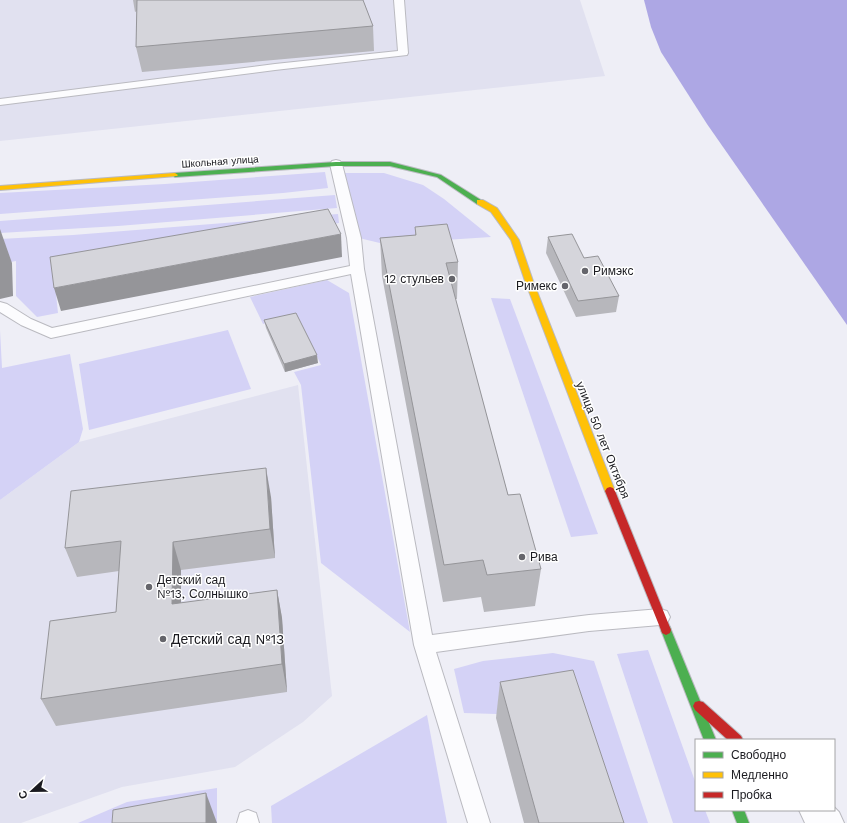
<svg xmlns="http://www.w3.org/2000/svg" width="847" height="823" font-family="'Work Sans',sans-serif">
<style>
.built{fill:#e1e1f0}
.green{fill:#d4d2f6}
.water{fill:#ada7e4}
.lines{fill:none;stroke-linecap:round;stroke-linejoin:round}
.lane-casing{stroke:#babac0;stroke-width:2}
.street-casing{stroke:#babac0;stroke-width:2}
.fast-casing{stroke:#babac0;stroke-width:2}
.slow-casing{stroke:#babac0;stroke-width:2}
.jam-casing{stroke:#babac0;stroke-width:2}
.lane{fill:#fcfcfe;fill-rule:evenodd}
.street{fill:#fcfcfe;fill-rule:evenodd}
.fast{fill:#4caf50;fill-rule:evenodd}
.slow{fill:#ffc107;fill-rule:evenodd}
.jam{fill:#c62828;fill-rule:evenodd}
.wall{fill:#b7b7bc}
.shaded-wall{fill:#959599}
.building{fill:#d5d5db;stroke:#959599}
.poi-dot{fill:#65656b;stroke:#fff;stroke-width:1.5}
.labels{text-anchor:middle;stroke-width:3;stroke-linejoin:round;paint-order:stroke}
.far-street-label{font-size:10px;fill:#1b1b20;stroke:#fff}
.poi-label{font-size:12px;fill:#1b1b20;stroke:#fff;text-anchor:start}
.street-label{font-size:12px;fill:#1b1b20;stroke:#fff}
.near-poi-label{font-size:14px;fill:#1b1b20;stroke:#fff;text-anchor:start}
</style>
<rect width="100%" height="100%" fill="#eeeef6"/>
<g class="built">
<polygon points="0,0 580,0 605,76 0,141"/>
<polygon points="298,385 332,696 303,722 235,767 122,787 21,823 0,823 0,500 79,442"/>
</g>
<g class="green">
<polygon points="325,172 328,188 283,193 0,214 0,193 165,184"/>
<polygon points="345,173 384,173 423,185 444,199 491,237 384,244 359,238"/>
<polygon points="335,195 337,208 118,226 0,233 0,221"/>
<polygon points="338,214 339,223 54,275 58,313 37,317 16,296 16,261 0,264 0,239 73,235"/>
<polygon points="327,280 349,293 410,632 321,563 301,385 294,372 321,365 298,317 263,324 250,297"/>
<polygon points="491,298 510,299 598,534 571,537"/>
<polygon points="0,330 2,368 70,354 83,429 79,442 0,500"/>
<polygon points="228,330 251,389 89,430 79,364"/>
<polygon points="648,650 696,784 696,810 705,810 710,823 673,823 617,654"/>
<polygon points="553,653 594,661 648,823 607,823 566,703 496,714 464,713 454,669 483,661"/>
<polygon points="427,715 447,823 272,823 271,806"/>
<polygon points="217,788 217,823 78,823 127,802"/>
</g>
<polygon class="water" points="644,0 847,0 847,325 707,124 661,52 651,27"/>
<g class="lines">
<defs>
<g id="lane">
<polygon points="394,0 404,0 408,53 407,55 275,70 0,105 0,99 275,64 398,51"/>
<polygon points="336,160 340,161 342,164 361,238 364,269 432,635 589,615 660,609 667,611 670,617 667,623 660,625 589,631 436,652 490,823 468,823 414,645 351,274 51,338 21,325 0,312 0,302 7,304 31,319 52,328 350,266 347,238 330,164 332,161"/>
<polygon points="248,810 256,813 259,823 237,823 240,813"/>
</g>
<polygon id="street" points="834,807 839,812 844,823 805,823 799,810 834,810"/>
<g id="fast">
<polygon points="336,162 390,162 441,175 484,202 480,204 477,204 437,177 390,166 336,166 175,177 172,175 175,173"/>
<polygon points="666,625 670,627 671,630 716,740 704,740 661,630 662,627"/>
<polygon points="732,810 744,810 749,823 737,823"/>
</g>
<g id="slow">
<polygon points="175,173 178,175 177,176 0,190 0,186"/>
<polygon points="477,200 483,200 497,208 519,240 533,281 615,491 613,494 607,494 605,491 525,281 511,240 491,212 477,204"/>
</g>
<g id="jam">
<polygon points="610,487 613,488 615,491 671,630 670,633 666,635 662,633 661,630 605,491 607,488"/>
<polygon points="699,701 703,702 741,736 743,740 728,740 695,710 693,706 695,702"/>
</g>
</defs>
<use href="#lane" class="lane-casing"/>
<use href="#street" class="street-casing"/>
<use href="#fast" class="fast-casing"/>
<use href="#slow" class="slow-casing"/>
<use href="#jam" class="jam-casing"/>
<use href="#lane" class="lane"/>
<use href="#street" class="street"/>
<use href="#fast" class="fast"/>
<use href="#slow" class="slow"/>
<use href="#jam" class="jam"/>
</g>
<g class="wall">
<polygon points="133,0 363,0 373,26 374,51 142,72 136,47 137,11 135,12"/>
<polygon points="415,227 458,262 457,299 455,299 508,495 541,569 535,606 484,612 481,597 443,602 382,276 380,238 415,235"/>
<polygon points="548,237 584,258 619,296 616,312 576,317 546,253"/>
<polygon points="264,320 318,363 285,372 266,328"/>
<polygon points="271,497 275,558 181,570 181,603 277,590 282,618 287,692 56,726 41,699 116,612 119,571 77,577 65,548"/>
<polygon points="500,682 624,823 524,823 496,718"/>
</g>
<g class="shaded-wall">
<polygon points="0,229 12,263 13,296 0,299"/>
<polygon points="341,234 342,257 61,311 54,288"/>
<polygon points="317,355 318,363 285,372 284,364"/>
<polygon points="266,468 271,497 275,558 270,529"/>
<polygon points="173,542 181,570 181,632 172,604"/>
<polygon points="277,590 282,618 287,692 282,664"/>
<polygon points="206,793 217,823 206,823"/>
</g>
<g class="building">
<polygon points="137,0 363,0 373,26 136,47"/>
<polygon points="328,209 341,234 54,288 50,257"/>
<polygon points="447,224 458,262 446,263 508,495 520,494 541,569 487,575 483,560 444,565 380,238 416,235 415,227"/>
<polygon points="572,234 584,258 598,256 619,296 578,301 548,237"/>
<polygon points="296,313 317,355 284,364 264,320"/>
<polygon points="266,468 270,529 173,542 172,604 277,590 282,664 41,699 50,621 116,612 121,541 65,548 71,491"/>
<polygon points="573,670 624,823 539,823 500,682"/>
<polygon points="206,793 206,823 112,823 113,810"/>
</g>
<g class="poi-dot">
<circle cx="585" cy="271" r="4"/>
<circle cx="452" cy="279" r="4"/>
<circle cx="565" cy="286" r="4"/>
<circle cx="522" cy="557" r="4"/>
<circle cx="149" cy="587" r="4"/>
<circle cx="163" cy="639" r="4"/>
</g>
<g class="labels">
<g class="far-street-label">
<text transform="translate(220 161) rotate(-4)" y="4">Школьная улица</text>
</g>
<g class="poi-label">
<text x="593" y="275">Римэкс</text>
<text x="444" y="283" text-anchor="end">12 стульев</text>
<text x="557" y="290" text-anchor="end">Римекс</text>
<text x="530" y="561">Рива</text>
<text x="157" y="584">Детский сад<tspan x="157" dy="14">№13, Солнышко</tspan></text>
</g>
<g class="street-label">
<text transform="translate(603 440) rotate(68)" y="4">улица 50 лет Октября</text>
</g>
<g class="near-poi-label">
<text x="171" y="644">Детский сад №13</text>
</g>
</g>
<rect x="695" y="739" width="140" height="72" fill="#ffffff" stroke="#a4a4a6"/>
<rect x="703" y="752" width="20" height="6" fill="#4caf50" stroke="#a4a4a6"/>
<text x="731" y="759" font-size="12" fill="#1b1b20">Свободно</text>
<rect x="703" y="772" width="20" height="6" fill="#ffc107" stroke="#a4a4a6"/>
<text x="731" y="779" font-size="12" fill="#1b1b20">Медленно</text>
<rect x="703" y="792" width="20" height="6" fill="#c62828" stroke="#a4a4a6"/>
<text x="731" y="799" font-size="12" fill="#1b1b20">Пробка</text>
<g transform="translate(32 791) rotate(248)" stroke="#ffffff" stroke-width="3" paint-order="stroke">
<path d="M0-3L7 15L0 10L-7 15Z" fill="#1b1b20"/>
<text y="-6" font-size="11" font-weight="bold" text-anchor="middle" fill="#1b1b20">С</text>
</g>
</svg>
